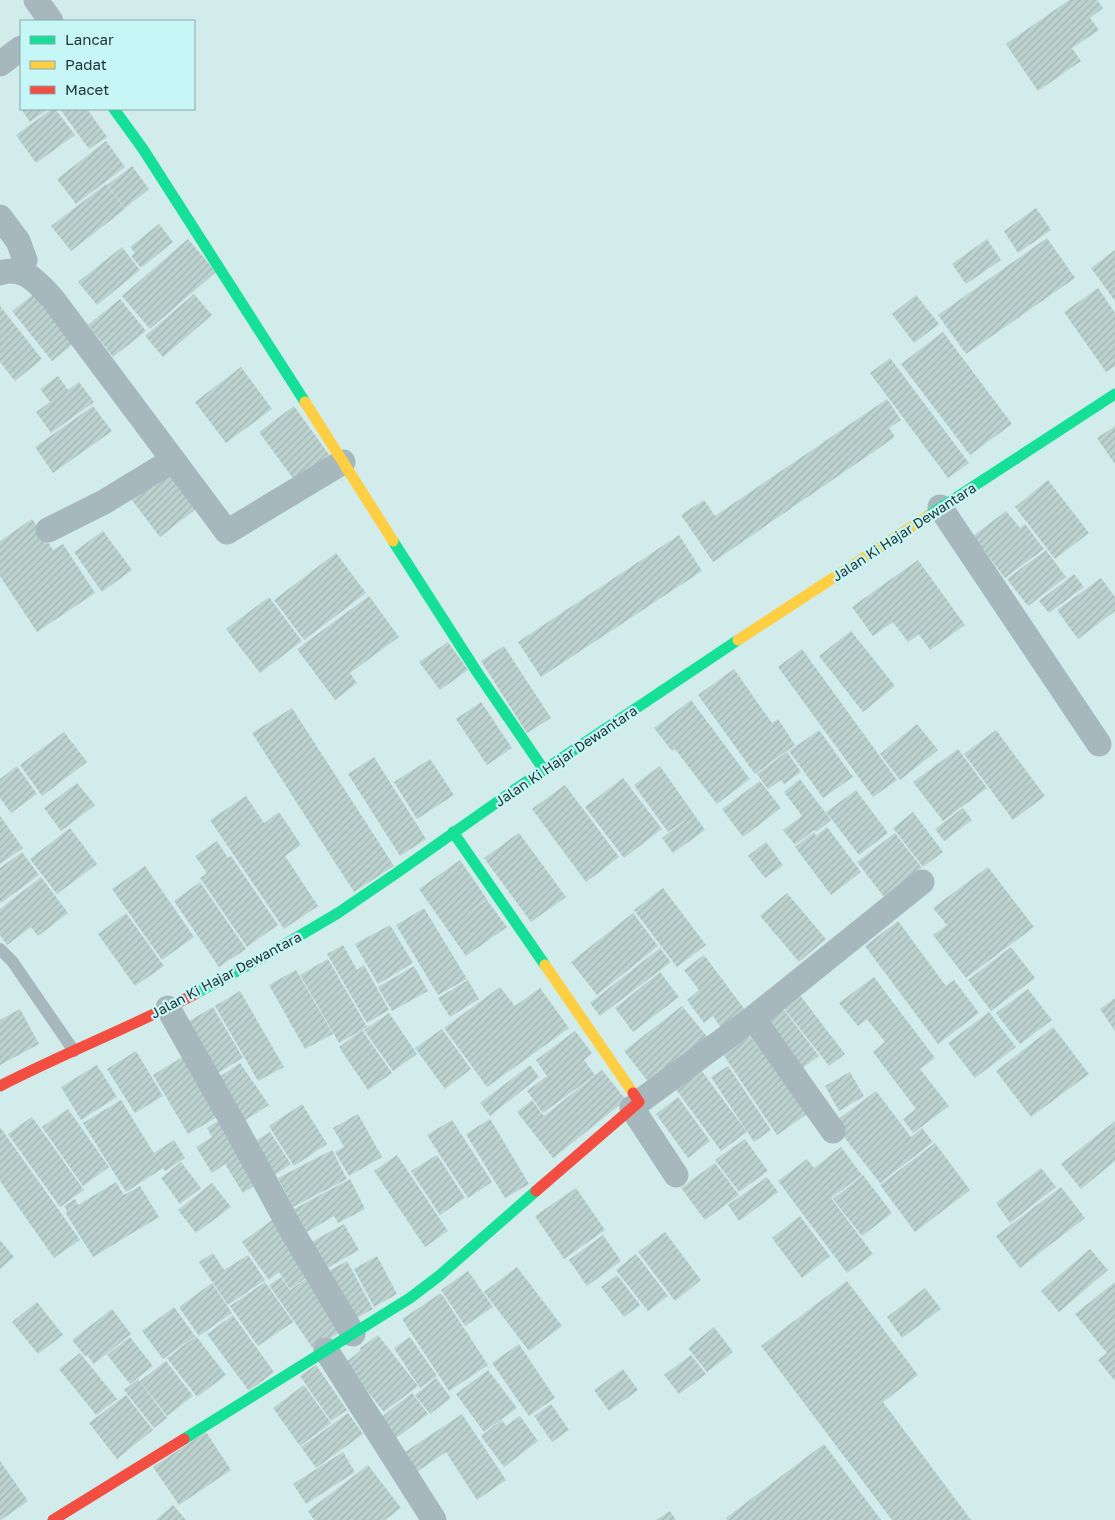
<svg xmlns="http://www.w3.org/2000/svg" width="1115" height="1520" font-family="'Golos Text',sans-serif">
<style>
.building{fill:url(#building-hatch)}
.lines{fill:none;stroke-linecap:round;stroke-linejoin:round}
.lane{stroke:#a6b8bd;stroke-width:12}
.street{stroke:#a6b8bd;stroke-width:25}
.fast{stroke:#16e098;stroke-width:11}
.slow{stroke:#ffcf43;stroke-width:11}
.jam{stroke:#f24e42;stroke-width:11}
.labels{text-anchor:middle;stroke-width:4.5;stroke-linejoin:round;paint-order:stroke}
.street-label{font-size:14px;fill:#243637;stroke:#c7f6f7}
</style>
<defs>
<pattern id="building-hatch" width="6" height="6" patternUnits="userSpaceOnUse" patternTransform="scale(1.25)"><rect width="6" height="6" fill="#bcd2cf"/><path d="M-1 1l2-2M0 6l6-6M5 7l2-2" fill="none" stroke="#a1b5b2"/></pattern>
</defs>
<rect width="100%" height="100%" fill="#d2ecec"/>
<g class="building">
<polygon points="1069,0 1097,0 1103,8 1090,18 1099,30 1072,48 1081,61 1038,91 1006,44"/>
<polygon points="23,109 48,109 30,122 22,110"/>
<polygon points="52,109 55,109 75,135 36,163 16,135"/>
<polygon points="60,109 87,109 107,137 89,149"/>
<polygon points="106,141 125,167 76,204 57,179"/>
<polygon points="132,166 149,189 125,208 107,185"/>
<polygon points="106,184 125,209 71,251 51,226"/>
<polygon points="1036,208 1051,230 1018,253 1004,231"/>
<polygon points="159,224 173,242 141,268 131,256 135,253 130,247"/>
<polygon points="1047,238 1075,278 966,354 938,315"/>
<polygon points="188,239 216,272 150,329 122,296"/>
<polygon points="987,239 1001,260 966,284 952,264"/>
<polygon points="122,247 140,270 97,305 78,282"/>
<polygon points="1115,250 1115,301 1091,268"/>
<polygon points="1098,288 1115,313 1115,366 1106,372 1064,312"/>
<polygon points="34,294 73,344 52,361 12,311"/>
<polygon points="194,294 212,315 163,357 145,336"/>
<polygon points="916,295 939,324 914,343 892,314"/>
<polygon points="120,299 146,331 113,357 88,325"/>
<polygon points="0,306 42,359 15,381 0,362"/>
<polygon points="943,332 1012,424 970,455 901,364"/>
<polygon points="890,358 969,463 948,478 870,373"/>
<polygon points="241,367 272,409 226,443 195,402"/>
<polygon points="58,376 68,390 79,382 94,402 51,433 36,412 50,402 40,389"/>
<polygon points="887,399 901,420 889,428 895,437 713,562 681,515 704,500 715,516"/>
<polygon points="93,406 112,431 53,473 35,447"/>
<polygon points="294,406 330,456 295,481 259,432"/>
<polygon points="1115,426 1115,464 1097,438"/>
<polygon points="167,471 196,509 160,537 131,499"/>
<polygon points="1048,480 1089,533 1055,559 1015,507"/>
<polygon points="1006,511 1020,528 1025,524 1044,549 1005,578 973,536"/>
<polygon points="32,519 53,550 63,544 95,593 37,632 0,576 0,541"/>
<polygon points="103,531 132,570 102,592 74,552"/>
<polygon points="679,535 702,571 541,677 518,642"/>
<polygon points="1046,550 1066,577 1028,606 1007,579"/>
<polygon points="336,553 366,593 304,640 274,600"/>
<polygon points="918,560 965,625 930,650 919,634 908,642 893,622 873,636 852,607"/>
<polygon points="1074,574 1084,587 1049,613 1039,601"/>
<polygon points="1101,578 1115,597 1115,611 1078,639 1057,610"/>
<polygon points="369,596 399,637 350,673 357,683 335,700 297,649"/>
<polygon points="269,597 302,641 260,673 226,629"/>
<polygon points="851,631 895,686 863,712 819,656"/>
<polygon points="448,642 468,670 440,690 419,662"/>
<polygon points="504,646 551,718 527,733 481,661"/>
<polygon points="802,649 897,780 873,797 778,667"/>
<polygon points="734,669 772,723 778,719 795,745 755,774 698,695"/>
<polygon points="691,700 750,779 717,804 675,749 672,751 654,728"/>
<polygon points="481,702 512,748 487,765 456,719"/>
<polygon points="292,708 394,866 354,892 252,733"/>
<polygon points="917,724 938,750 900,780 880,754"/>
<polygon points="819,730 853,777 823,798 789,751"/>
<polygon points="996,730 1045,796 1013,820 964,754"/>
<polygon points="64,732 87,762 42,796 20,765"/>
<polygon points="958,749 987,788 943,821 913,782"/>
<polygon points="787,752 801,772 784,784 781,780 768,789 757,774"/>
<polygon points="374,757 426,839 400,856 348,774"/>
<polygon points="430,759 454,795 417,819 394,782"/>
<polygon points="17,766 37,794 11,813 0,798 0,779"/>
<polygon points="660,766 705,830 673,853 662,838 690,817 668,832 634,785"/>
<polygon points="623,778 662,829 624,858 585,807"/>
<polygon points="800,779 831,820 816,832 814,830 795,845 783,830 802,816 784,792"/>
<polygon points="760,781 781,808 743,837 722,809"/>
<polygon points="77,783 95,805 61,831 44,808"/>
<polygon points="565,785 619,857 586,882 532,809"/>
<polygon points="856,790 888,833 859,855 826,812"/>
<polygon points="246,796 264,823 279,812 301,845 285,856 318,906 284,929 210,820"/>
<polygon points="963,808 972,820 944,841 935,829"/>
<polygon points="913,812 943,852 923,867 893,828"/>
<polygon points="0,816 23,848 0,864"/>
<polygon points="827,827 861,872 831,895 795,847 814,832 816,836"/>
<polygon points="70,828 97,864 57,894 30,859"/>
<polygon points="519,833 566,897 531,922 484,858"/>
<polygon points="895,833 922,868 884,897 857,862"/>
<polygon points="217,841 228,858 231,856 278,925 247,947 200,878 207,873 195,856"/>
<polygon points="766,842 783,865 765,878 748,856"/>
<polygon points="22,852 39,875 1,903 0,902 0,868"/>
<polygon points="460,860 487,899 459,919 487,900 507,927 466,956 419,889"/>
<polygon points="145,866 194,937 162,960 112,889"/>
<polygon points="988,867 1034,927 966,978 933,935 947,925 933,908"/>
<polygon points="41,877 68,913 38,936 31,927 7,945 0,935 0,909"/>
<polygon points="200,882 246,949 219,967 174,901"/>
<polygon points="663,888 706,945 677,967 634,910"/>
<polygon points="787,893 826,939 799,962 760,916"/>
<polygon points="424,908 467,979 438,995 396,925"/>
<polygon points="126,913 164,966 135,986 98,934"/>
<polygon points="633,913 658,946 597,995 571,962"/>
<polygon points="898,921 946,986 954,980 979,1013 938,1044 865,946"/>
<polygon points="390,925 413,963 378,984 355,944"/>
<polygon points="343,945 357,970 364,965 389,1010 367,1023 327,954"/>
<polygon points="1011,947 1035,978 991,1011 968,980"/>
<polygon points="660,948 671,962 600,1016 590,1003"/>
<polygon points="704,955 748,1014 724,1032 713,1016 704,1023 687,1000 699,990 684,970"/>
<polygon points="328,959 367,1027 339,1043 300,975"/>
<polygon points="414,966 428,991 392,1011 378,987"/>
<polygon points="296,970 333,1034 305,1049 269,985"/>
<polygon points="660,972 679,997 633,1032 615,1008"/>
<polygon points="874,977 935,1058 920,1069 949,1106 913,1133 903,1119 916,1109 873,1052 885,1042 867,1019 858,1026 839,1003"/>
<polygon points="468,980 479,999 450,1017 438,998"/>
<polygon points="500,987 515,1006 540,988 569,1028 487,1087 444,1028"/>
<polygon points="1028,989 1052,1020 1020,1044 996,1013"/>
<polygon points="240,991 284,1067 258,1081 215,1006"/>
<polygon points="799,994 845,1054 829,1066 783,1007"/>
<polygon points="1115,998 1115,1031 1100,1009"/>
<polygon points="682,1006 709,1039 650,1084 624,1051"/>
<polygon points="213,1007 243,1058 211,1077 181,1026"/>
<polygon points="782,1007 819,1056 800,1070 763,1022"/>
<polygon points="20,1009 39,1044 0,1065 0,1020"/>
<polygon points="989,1012 1016,1047 975,1078 948,1043"/>
<polygon points="389,1013 417,1054 393,1071 364,1030"/>
<polygon points="1053,1027 1089,1074 1031,1117 996,1071"/>
<polygon points="442,1029 471,1069 445,1089 415,1048"/>
<polygon points="362,1030 392,1073 368,1090 339,1047"/>
<polygon points="575,1031 592,1053 584,1060 595,1075 543,1113 527,1091 547,1076 536,1060"/>
<polygon points="750,1036 759,1049 762,1047 807,1114 777,1135 723,1054"/>
<polygon points="136,1051 163,1096 135,1113 107,1069"/>
<polygon points="189,1053 224,1113 188,1134 153,1075"/>
<polygon points="240,1063 269,1105 241,1123 213,1081"/>
<polygon points="97,1065 117,1097 81,1120 61,1087"/>
<polygon points="530,1065 539,1077 490,1116 480,1103"/>
<polygon points="698,1066 747,1132 721,1151 672,1084"/>
<polygon points="728,1066 771,1130 754,1142 711,1077"/>
<polygon points="602,1070 626,1100 553,1158 517,1112 532,1100 544,1116"/>
<polygon points="850,1072 864,1096 839,1111 825,1086"/>
<polygon points="876,1091 911,1137 922,1128 933,1142 880,1183 833,1123"/>
<polygon points="678,1097 710,1141 688,1158 656,1114"/>
<polygon points="121,1100 163,1168 126,1192 83,1123"/>
<polygon points="302,1104 327,1144 294,1166 269,1126"/>
<polygon points="68,1109 109,1167 83,1186 42,1127"/>
<polygon points="358,1114 382,1157 349,1176 335,1152 344,1147 333,1128"/>
<polygon points="32,1117 84,1190 60,1207 8,1134"/>
<polygon points="224,1117 262,1181 243,1193 225,1164 212,1173 196,1147 212,1137 207,1128"/>
<polygon points="490,1119 529,1184 505,1198 466,1134"/>
<polygon points="452,1120 492,1182 468,1198 427,1135"/>
<polygon points="1115,1121 1115,1161 1081,1189 1061,1164"/>
<polygon points="0,1127 80,1240 54,1258 0,1181"/>
<polygon points="270,1132 291,1164 269,1179 248,1145"/>
<polygon points="745,1139 768,1171 739,1192 715,1160"/>
<polygon points="174,1140 185,1158 165,1171 154,1153"/>
<polygon points="935,1143 970,1190 915,1232 880,1185"/>
<polygon points="841,1147 862,1175 831,1198 873,1254 847,1273 778,1181 807,1159 814,1168"/>
<polygon points="332,1150 347,1179 293,1207 278,1178"/>
<polygon points="397,1155 448,1231 425,1247 374,1171"/>
<polygon points="437,1155 465,1198 440,1215 411,1171"/>
<polygon points="181,1162 201,1188 180,1204 161,1178"/>
<polygon points="715,1163 739,1195 705,1220 681,1188"/>
<polygon points="1041,1168 1056,1187 1010,1223 996,1203"/>
<polygon points="863,1175 892,1213 862,1236 833,1199"/>
<polygon points="767,1177 778,1192 739,1221 728,1205"/>
<polygon points="350,1179 365,1209 338,1223 334,1216 307,1232 294,1209"/>
<polygon points="116,1182 124,1195 140,1186 159,1217 93,1257 65,1212 67,1211 64,1206 75,1199 78,1205"/>
<polygon points="212,1183 231,1207 196,1233 178,1210"/>
<polygon points="1061,1187 1085,1218 1020,1268 996,1236"/>
<polygon points="576,1188 605,1230 564,1259 535,1216"/>
<polygon points="800,1216 830,1256 802,1278 772,1238"/>
<polygon points="275,1218 313,1273 290,1289 279,1272 269,1280 242,1242"/>
<polygon points="344,1224 359,1250 320,1272 306,1245"/>
<polygon points="665,1232 701,1280 675,1301 638,1252"/>
<polygon points="603,1235 621,1261 587,1286 569,1260"/>
<polygon points="0,1240 14,1257 0,1269"/>
<polygon points="1090,1249 1108,1270 1059,1312 1041,1291"/>
<polygon points="213,1253 224,1270 248,1255 265,1280 228,1305 199,1262"/>
<polygon points="636,1254 668,1296 648,1311 616,1270"/>
<polygon points="377,1256 397,1294 374,1307 354,1269"/>
<polygon points="347,1261 373,1309 349,1322 323,1274"/>
<polygon points="517,1267 562,1326 529,1351 484,1292"/>
<polygon points="468,1271 493,1307 465,1326 441,1290"/>
<polygon points="617,1275 640,1305 624,1317 601,1287"/>
<polygon points="281,1277 290,1290 306,1279 341,1331 314,1350 269,1285"/>
<polygon points="847,1281 918,1375 883,1402 971,1520 892,1520 761,1346"/>
<polygon points="265,1282 293,1322 258,1346 230,1306"/>
<polygon points="1115,1282 1115,1381 1098,1360 1107,1353 1075,1314"/>
<polygon points="212,1283 232,1313 199,1336 179,1307"/>
<polygon points="925,1288 941,1309 902,1338 887,1317"/>
<polygon points="441,1293 488,1365 449,1391 402,1319"/>
<polygon points="37,1302 63,1335 38,1354 12,1322"/>
<polygon points="174,1307 195,1336 163,1359 142,1331"/>
<polygon points="112,1309 131,1334 94,1364 87,1355 85,1356 72,1340"/>
<polygon points="233,1315 274,1372 249,1391 207,1334"/>
<polygon points="714,1327 733,1352 707,1372 688,1348"/>
<polygon points="378,1335 418,1386 384,1412 345,1363 361,1350 360,1348"/>
<polygon points="196,1336 226,1375 197,1397 167,1358"/>
<polygon points="130,1337 153,1366 130,1384 107,1355"/>
<polygon points="410,1337 437,1376 420,1388 394,1348"/>
<polygon points="519,1344 555,1398 529,1416 492,1363"/>
<polygon points="80,1353 117,1399 96,1415 59,1369"/>
<polygon points="691,1355 706,1374 679,1394 664,1375"/>
<polygon points="166,1361 193,1396 167,1416 140,1381"/>
<polygon points="316,1365 347,1410 331,1421 300,1376"/>
<polygon points="623,1369 638,1390 609,1411 594,1390"/>
<polygon points="488,1370 517,1408 484,1432 456,1394"/>
<polygon points="436,1378 451,1398 430,1414 415,1395"/>
<polygon points="138,1379 167,1418 154,1428 124,1390"/>
<polygon points="304,1385 331,1423 300,1446 273,1408"/>
<polygon points="412,1393 428,1414 395,1439 379,1419"/>
<polygon points="126,1395 153,1430 117,1459 89,1423"/>
<polygon points="551,1404 569,1430 552,1442 534,1416"/>
<polygon points="348,1413 363,1434 316,1468 301,1447"/>
<polygon points="462,1414 506,1480 477,1500 446,1452 415,1473 402,1454"/>
<polygon points="520,1416 538,1441 504,1467 481,1436 502,1420 506,1426"/>
<polygon points="206,1432 231,1470 179,1505 153,1467"/>
<polygon points="824,1444 881,1520 727,1520 726,1518"/>
<polygon points="343,1452 355,1472 306,1504 293,1484"/>
<polygon points="0,1461 28,1501 1,1520 0,1520"/>
<polygon points="368,1465 401,1508 385,1520 314,1520 308,1511"/>
<polygon points="173,1505 186,1520 156,1520"/>
<polygon points="670,1511 676,1520 656,1520"/>
</g>
<g class="lines">
<polyline class="lane" points="0,949 12,961 74,1051"/>
<g class="street">
<polyline points="36,0 51,21"/>
<polyline points="0,64 21,48"/>
<polyline points="0,217 18,241 25,260 20,271"/>
<path d="M 0,273 C 24,265 37,282 52,298 L 227,532 L 343,462"/>
<polyline points="940,507 1099,744"/>
<polyline points="48,530 104,502 173,460"/>
<polyline points="168,1008 232,1121 293,1233 353,1334"/>
<polyline points="753,1018 833,1131"/>
<polyline points="639,1102 753,1018 922,882"/>
<polyline points="632,1108 676,1175"/>
<polyline points="326,1350 434,1520"/>
</g>
<g class="fast">
<polyline points="114,109 143,149 305,402"/>
<polyline points="928,516 1115,394"/>
<polyline points="393,541 477,672 544,770"/>
<polyline points="453,832 545,965"/>
<polyline points="195,994 272,952 338,913 398,872 517,788 738,640"/>
<polyline points="184,1439 410,1298 439,1276 536,1191"/>
</g>
<g class="slow">
<polyline points="305,402 393,541"/>
<polyline points="738,640 928,516"/>
<polyline points="545,965 633,1093"/>
</g>
<g class="jam">
<path d="M 0,1086 C 64,1053 131,1027 195,994"/>
<polyline points="536,1191 639,1102 633,1093"/>
<polyline points="53,1520 184,1439"/>
</g>
</g>
<g class="labels">
<g class="street-label">
<text transform="translate(904 532) rotate(-33)" y="5">Jalan Ki Hajar Dewantara</text>
<text transform="translate(566 756) rotate(-34)" y="5">Jalan Ki Hajar Dewantara</text>
<text transform="translate(226 975) rotate(-28)" y="5">Jalan Ki Hajar Dewantara</text>
</g>
</g>
<rect x="20" y="20" width="175" height="90" fill="#c7f6f7" stroke="#86a9aa"/>
<rect x="30" y="36" width="25" height="8" fill="#16e098" stroke="#86a9aa"/>
<text x="65" y="45" font-size="15" fill="#243637">Lancar</text>
<rect x="30" y="61" width="25" height="8" fill="#ffcf43" stroke="#86a9aa"/>
<text x="65" y="70" font-size="15" fill="#243637">Padat</text>
<rect x="30" y="86" width="25" height="8" fill="#f24e42" stroke="#86a9aa"/>
<text x="65" y="95" font-size="15" fill="#243637">Macet</text>
</svg>
